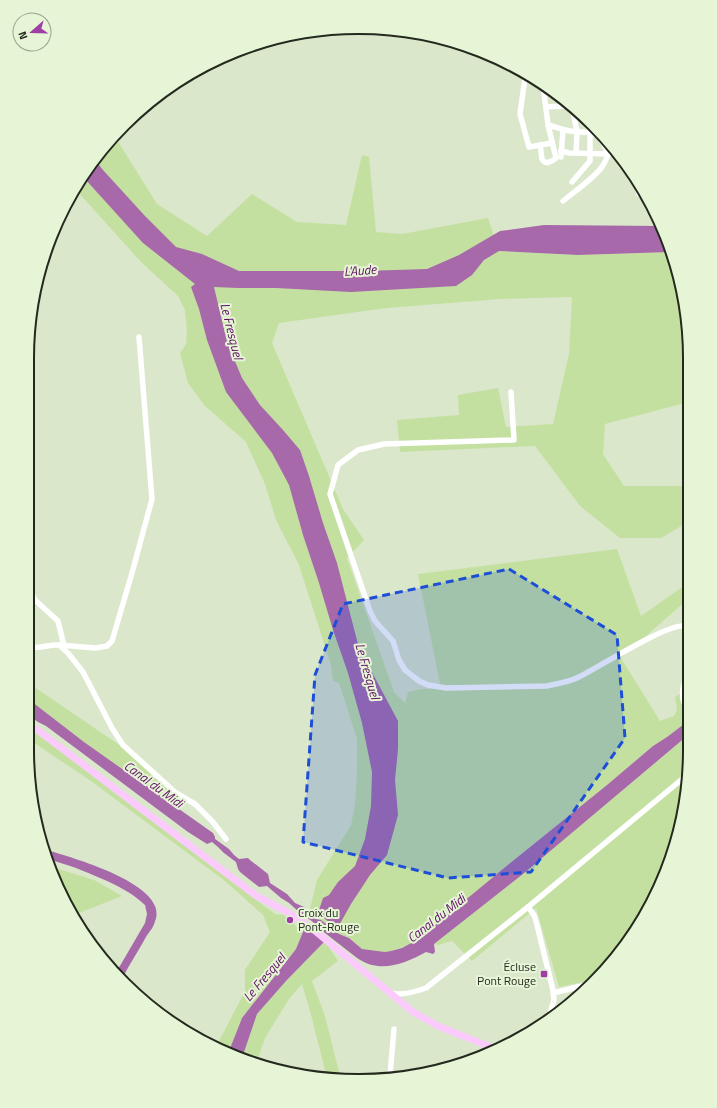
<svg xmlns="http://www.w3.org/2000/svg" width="717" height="1108" font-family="'Titillium Web',sans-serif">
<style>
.green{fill:#c4e0a1}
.water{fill:#a769aa}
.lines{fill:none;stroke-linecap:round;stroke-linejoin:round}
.minor{stroke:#fff;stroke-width:5.5}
.major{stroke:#fbcbfd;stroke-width:7}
.marked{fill:#1d4ed8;fill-opacity:0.2;stroke:#1d4ed8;stroke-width:3;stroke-dasharray:8 5;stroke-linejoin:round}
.poi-dot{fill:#9f3ea5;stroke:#e7f5d7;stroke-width:1.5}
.labels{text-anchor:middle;stroke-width:4;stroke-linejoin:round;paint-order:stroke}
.poi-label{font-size:12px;fill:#24291e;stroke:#e7f5d7;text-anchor:start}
.water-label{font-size:13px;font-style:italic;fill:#5e0f63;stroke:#e7f5d7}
.rim{fill:none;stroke:#24291e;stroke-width:2}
</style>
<rect width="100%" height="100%" fill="#dae7ca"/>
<g class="green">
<polygon points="114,135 157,204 207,236 252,194 297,222 346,225 362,155 369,157 376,232 402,234 488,218 499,251 578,255 671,252 679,272 689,337 689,402 605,424 603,454 624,486 689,486 688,522 661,538 620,538 580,506 535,446 400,452 397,420 459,415 458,395 498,388 506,427 553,424 569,354 572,297 501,299 386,308 279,323 272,343 343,509 364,540 347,558 394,692 405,703 408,692 421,689 441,689 418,574 617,549 641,616 688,583 688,599 621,658 660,721 674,716 677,710 675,697 679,694 683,695 688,710 688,721 667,737 653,746 607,785 509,864 434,927 417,940 409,945 391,951 385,952 362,949 349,938 339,934 321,920 316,919 309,913 317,880 351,825 355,804 357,771 357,739 339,683 333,681 331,665 299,565 276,520 265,484 246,442 204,405 188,383 180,353 186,344 187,331 185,310 178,296 141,262 77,191 109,140"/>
<polygon points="27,682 115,742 137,758 168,786 168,792 163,797 84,742 27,698"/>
<polygon points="27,727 96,777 132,806 275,914 284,915 303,933 296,949 242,1018 229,1051 217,1045 245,991 245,970 270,932 263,915 225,881 91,781 27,738"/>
<polygon points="687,736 687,793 665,877 608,968 596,979 559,987 536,908 472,961 452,941 438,945 434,944 523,874"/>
<polygon points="49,866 94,880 122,896 74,915"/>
<polygon points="325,941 338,961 312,981 325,1016 341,1080 337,1080 327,1078 310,1011 302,984 289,999 265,1038 256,1064 252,1063 242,1058 257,1014 286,981"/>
</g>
<g class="water">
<polygon points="96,161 103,170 145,216 176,247 202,254 239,271 363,271 427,269 459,255 500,231 544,225 661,226 671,252 578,255 499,251 484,260 472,275 456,286 351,292 276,288 238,288 214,287 227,342 242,378 260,405 283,430 300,450 309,476 323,523 337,563 359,648 398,721 398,749 395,780 398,815 387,855 370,875 351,904 337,929 318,913 323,898 329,895 338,882 355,866 365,839 371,806 372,772 362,723 348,673 333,630 319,583 303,535 289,485 272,453 226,392 207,340 199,309 191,287 195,284 143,243 85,179"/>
<path d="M 27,698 L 84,742 L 213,833 L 215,837 L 215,839 L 229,849 L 234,855 L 239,859 L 248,858 L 250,860 L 268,874 L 270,883 L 287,894 L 295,903 L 304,907 L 316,919 L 321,920 L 339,934 L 349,938 L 362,949 L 385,952 L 391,951 L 402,948 L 417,940 L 509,864 L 607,785 L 653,746 L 667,737 L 688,721 L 687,736 L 523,874 L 434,944 L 435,952 L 433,954 L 426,952 C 404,964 380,974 357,958 L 316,926 L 313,922 L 299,912 L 289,903 L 281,898 L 267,886 L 259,887 L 240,872 L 238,869 L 236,862 L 224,853 L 218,847 L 212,842 L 207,844 L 188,832 L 46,726 L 38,722 L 27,714 Z"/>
<path d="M 43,849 C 71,857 144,878 155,906 C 157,911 157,917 155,921 C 154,927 149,932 146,937 C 139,950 130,963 123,977 L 117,971 L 145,923 L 147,914 L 145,905 C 128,888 98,877 76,868 C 66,865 57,861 46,859 Z"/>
<polygon points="305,927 325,941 286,981 257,1014 242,1058 229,1051 242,1018 296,949"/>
</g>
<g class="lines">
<g class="minor">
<polyline points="526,73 525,78 520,114 529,147 552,143"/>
<polyline points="572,106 577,132 576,153"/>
<polyline points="546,107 567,106 571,105"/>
<path d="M 548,125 C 556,127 563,130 570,131 C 593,134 598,128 608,154 L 569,153 L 561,151"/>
<path d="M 540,145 C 541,149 541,155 542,159 C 545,165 552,162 556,158 L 548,125 L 543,85"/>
<polyline points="561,157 563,130"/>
<polyline points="635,178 639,194 645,195"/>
<polyline points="572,182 590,161 590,132 594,127"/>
<path d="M 563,201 C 575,191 593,179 602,167 C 607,160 607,154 613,147"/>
<path d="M 511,392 L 514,440 L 384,444 L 358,450 L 338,465 L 330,494 L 370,611 L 375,621 L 393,641 L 399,660 L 405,670 L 419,681 L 428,685 L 446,688 L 546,686 C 557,684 569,682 579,677 C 600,667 669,621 688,626"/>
<polyline points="28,586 35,600 58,621 64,646"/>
<polyline points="59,645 96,648 107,646 112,641 132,573 152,499 139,337"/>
<polyline points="28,648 40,647 54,645 59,645 68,653 83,672 112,728 123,745 176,793 195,804 212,821 226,839"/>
<path d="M 688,708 L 686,707 C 680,697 683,684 688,674"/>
<polyline points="528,907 534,915 536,921 553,990 554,1000 548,1020"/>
<path d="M 389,993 C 401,996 415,992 426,988 L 528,907 L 687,775"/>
<polyline points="553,993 590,984"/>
<polyline points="390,1075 394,1029"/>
</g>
<polyline class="major" points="27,722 255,895 291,914 314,930 413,1012 438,1026 493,1048"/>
</g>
<path class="marked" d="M 509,569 L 617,635 L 625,738 L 531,872 L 448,878 L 303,842 L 315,675 L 343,604 Z"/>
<g class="poi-dot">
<circle cx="290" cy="920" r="4"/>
<rect x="540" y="970" width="8" height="8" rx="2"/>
</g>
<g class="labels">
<g class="poi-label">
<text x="298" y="917">Croix du<tspan x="298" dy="14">Pont-Rouge</tspan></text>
<text x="536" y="971" text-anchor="end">Écluse<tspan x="536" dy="14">Pont Rouge</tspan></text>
</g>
<g class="water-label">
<text transform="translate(360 270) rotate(-4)" y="5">L'Aude</text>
<text transform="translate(232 331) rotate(76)" y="5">Le Fresquel</text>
<text transform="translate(368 671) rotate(74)" y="5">Le Fresquel</text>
<text transform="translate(154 784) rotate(36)" y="5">Canal du Midi</text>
<text transform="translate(436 918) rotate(-38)" y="5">Canal du Midi</text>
<text transform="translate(264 977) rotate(-50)" y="5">Le Fresquel</text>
</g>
</g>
<path d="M0 0H717V1108H0ZM358 34H359A324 324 0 0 1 683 358V750A324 324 0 0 1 359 1074H358A324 324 0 0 1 34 750V358A324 324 0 0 1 358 34Z" fill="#e7f5d7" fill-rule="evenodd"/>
<path class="rim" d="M358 34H359A324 324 0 0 1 683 358V750A324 324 0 0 1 359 1074H358A324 324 0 0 1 34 750V358A324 324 0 0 1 358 34Z"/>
<g transform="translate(32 32) rotate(250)"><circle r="19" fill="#e7f5d7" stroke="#99a38d"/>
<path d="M0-3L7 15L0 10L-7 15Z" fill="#9f3ea5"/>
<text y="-6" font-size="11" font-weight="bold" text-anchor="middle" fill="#24291e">N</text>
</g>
</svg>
